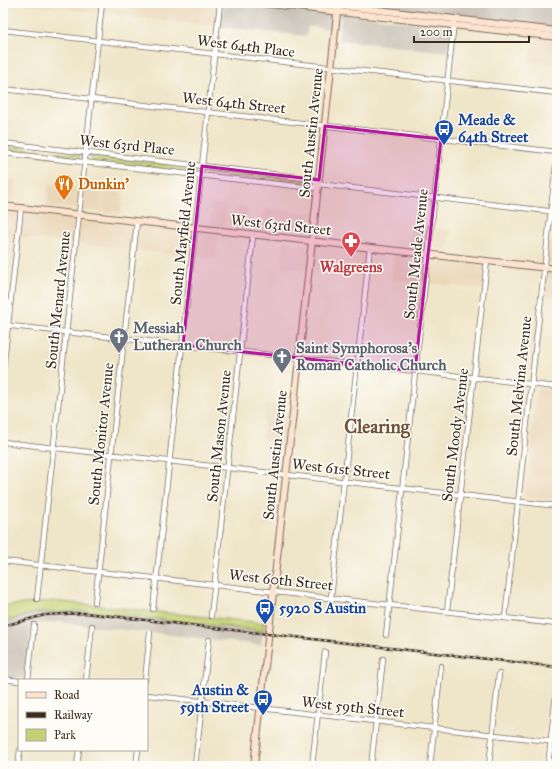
<svg xmlns="http://www.w3.org/2000/svg" width="560" height="769" font-family="'IM FELL Great Primer',serif">
<style>
.built{fill:#ebd8ba}
.industrial{fill:#cbc3b8}
.green{fill:#c3d173;stroke:#7f7e48}
.lines{fill:none;stroke-linecap:round;stroke-linejoin:round}
.street-casing{stroke:#7a6b5a;stroke-width:6}
.secondary-casing{stroke:#7a6b5a;stroke-width:8}
.street{stroke:#fff;stroke-width:4.5}
.secondary{stroke:#fde4d0;stroke-width:6}
.rail-casing{stroke:#3b2a1e;stroke-width:2.5}
.rail{stroke:#fdfcf7;stroke-width:1;stroke-dasharray:3;stroke-linecap:butt}
.marked{fill:#b5179e;fill-opacity:0.2;stroke:#b5179e;stroke-width:3;stroke-linejoin:round}
.labels{text-anchor:middle;stroke-width:3;stroke-linejoin:round;paint-order:stroke}
.street-label{font-size:15px;fill:#3b2a1e;stroke:#fdfcf7}
.transit-label{font-size:15px;font-weight:bold;fill:#164399;stroke:#fdfcf7;text-anchor:start}
.food-label{font-size:15px;font-weight:bold;fill:#c56008;stroke:#fdfcf7;text-anchor:start}
.health-label{font-size:15px;font-weight:bold;fill:#be3a42;stroke:#fdfcf7}
.worship-label{font-size:15px;font-weight:bold;fill:#5b616d;stroke:#fdfcf7;text-anchor:start}
.district-label{font-size:19px;font-weight:bold;fill:#725336;stroke:#fdfcf7}
</style>
<rect width="100%" height="100%" fill="#fdfcf7"/>
<filter id="ink" filterUnits="userSpaceOnUse"><feTurbulence type="fractalNoise" baseFrequency=".025" numOctaves="2"/><feDisplacementMap in="SourceGraphic" scale="8" xChannelSelector="R" yChannelSelector="G"/><feConvolveMatrix kernelMatrix="1 2 1 2 8 2 1 2 1" color-interpolation-filters="sRGB"/></filter>
<filter id="wash" filterUnits="userSpaceOnUse"><feTurbulence type="fractalNoise" baseFrequency=".012" numOctaves="4" result="noise"/><feDisplacementMap in="SourceGraphic" scale="16" xChannelSelector="R" yChannelSelector="G"/><feGaussianBlur stdDeviation="0.9" result="paint"/><feColorMatrix in="noise" values="0 0 0 0 0 0 0 0 0 0 0 0 0 0 0 0 0 1.4 0 .05"/><feComposite in="paint" operator="in"/></filter>
<g filter="url(#wash)">
<rect width="100%" height="100%" fill="#efe5c8"/>
<g class="built">
<polygon points="11,3 218,3 215,26"/>
<polygon points="532,36 557,39 557,64 530,61"/>
<polygon points="3,179 15,180 13,202 3,201"/>
<polygon points="49,184 123,193 120,214 47,206"/>
<polygon points="212,203 226,204 224,226 210,225"/>
<polygon points="239,206 248,207 245,228 236,228"/>
<polygon points="264,208 316,214 313,236 261,230"/>
<polygon points="3,210 219,234 216,259 3,235"/>
<polygon points="412,225 450,230 447,251 410,247"/>
<polygon points="548,240 557,241 557,264 546,263"/>
<polygon points="284,242 369,252 366,276 281,267"/>
<polygon points="394,254 486,264 483,289 391,279"/>
<polygon points="545,272 557,273 557,298 542,296"/>
<polygon points="537,388 557,391 557,500 525,496"/>
<polygon points="266,404 288,406 284,443 262,440"/>
</g>
<g class="industrial">
<polygon points="223,3 241,3 333,13 331,29 308,26 306,36 220,27"/>
<polygon points="320,3 557,3 557,29"/>
<polygon points="342,14 451,27 448,52 339,40"/>
<polygon points="67,611 85,611 263,631 261,645 64,623 64,621 31,625 26,679 3,677 3,622 35,613"/>
</g>
<g class="green">
<polygon points="3,146 80,155 79,160 3,151"/>
<polygon points="92,156 196,168 196,173 91,161"/>
<polygon points="208,169 312,181 312,186 207,174"/>
<polygon points="53,601 264,623 263,631 85,611 35,613 3,622 3,606"/>
</g>
</g>
<g filter="url(#ink)">
<g class="lines">
<defs>
<g id="street">
<polyline points="3,30 557,93"/>
<polyline points="3,89 557,152"/>
<polyline points="3,143 289,176 313,179 318,184 557,212"/>
<polyline points="3,153 313,188 318,184"/>
<polyline points="3,325 557,387"/>
<polyline points="3,370 21,208"/>
<polyline points="3,442 557,506"/>
<polyline points="3,561 557,624"/>
<polyline points="331,598 370,248"/>
<polyline points="37,599 102,3"/>
<polyline points="95,602 137,221"/>
<polyline points="153,609 220,3"/>
<polyline points="447,611 487,261"/>
<polyline points="211,616 253,235"/>
<polyline points="505,618 557,156"/>
<polyline points="386,635 454,22"/>
<polyline points="3,679 19,681"/>
<polyline points="28,680 34,625"/>
<polyline points="86,680 92,626"/>
<polyline points="145,680 150,633"/>
<polyline points="147,695 557,742"/>
<polyline points="18,766 20,750"/>
<polyline points="77,766 79,750"/>
<polyline points="136,766 138,750"/>
<polyline points="195,766 209,640"/>
<polyline points="312,766 325,652"/>
<polyline points="371,766 383,659"/>
<polyline points="430,766 441,666"/>
<polyline points="489,766 499,674"/>
<polyline points="548,766 557,685"/>
</g>
<g id="secondary">
<polyline points="262,3 557,37"/>
<polyline points="318,3 557,31"/>
<polyline points="3,206 557,269"/>
<polyline points="254,766 338,5"/>
</g>
</defs>
<use href="#street" class="street-casing"/>
<use href="#secondary" class="secondary-casing"/>
<use href="#street" class="street"/>
<use href="#secondary" class="secondary"/>
<defs>
<polyline id="rail" points="3,626 45,615 85,613 557,667"/>
</defs>
<use href="#rail" class="rail-casing"/>
<use href="#rail" class="rail"/>
</g>
</g>
<path class="marked" d="M 325,126 L 441,139 L 415,371 L 183,345 L 202,166 L 319,180 Z"/>
<defs>
<symbol id="bus-pin" viewBox="-11 -11 22 30"><path d="M0 17L-7.5 6A9.5 9.5 0 1 1 7.5 6Z" fill="#1a4fb4" stroke="#fdfcf7"/><path d="M-5-6H5V4H4V6H2V4H-2V6H-4V4H-5ZM-3.5-4V0h7V-4ZM-3.5 1.2v1.5H-2V1.2ZM2 1.2v1.5H3.5V1.2Z" fill="#fff"/></symbol>
<symbol id="restaurant-pin" viewBox="-11 -11 22 30"><path d="M0 17L-7.5 6A9.5 9.5 0 1 1 7.5 6Z" fill="#e8710a" stroke="#fdfcf7"/><path d="M-5-6h1v4h1v-4h1v4h1v-4h1v5L-1.5 .5V6h-2V.5L-5-1ZM5-6V6H3V1.5H1.5Q1.5-4 5-6Z" fill="#fff"/></symbol>
<symbol id="pharmacy-pin" viewBox="-11 -11 22 30"><path d="M0 17L-7.5 6A9.5 9.5 0 1 1 7.5 6Z" fill="#e0444e" stroke="#fdfcf7"/><path d="M-2-6h4v4h4v4h-4v4h-4v-4h-4v-4h4Z" fill="#fff"/></symbol>
<symbol id="church-pin" viewBox="-11 -11 22 30"><path d="M0 17L-7.5 6A9.5 9.5 0 1 1 7.5 6Z" fill="#6b7280" stroke="#fdfcf7"/><path d="M-1.2-6h2.4v3.5h3.3v2.4h-3.3V6h-2.4V-.1h-3.3v-2.4h3.3Z" fill="#fff"/></symbol>
</defs>
<g fill-rule="evenodd">
<use href="#bus-pin" x="433" y="118" width="22" height="30"/>
<use href="#restaurant-pin" x="53" y="173" width="22" height="30"/>
<use href="#pharmacy-pin" x="340" y="230" width="22" height="30"/>
<use href="#church-pin" x="108" y="326" width="22" height="30"/>
<use href="#church-pin" x="271" y="346" width="22" height="30"/>
<use href="#bus-pin" x="254" y="597" width="22" height="30"/>
<use href="#bus-pin" x="252" y="688" width="22" height="30"/>
</g>
<g class="labels">
<g class="street-label">
<text transform="translate(246 46) rotate(7)" y="5">West 64th Place</text>
<text transform="translate(234 103) rotate(6)" y="5">West 64th Street</text>
<text transform="translate(311 133) rotate(-84)" y="5">South Austin Avenue</text>
<text transform="translate(127 145) rotate(6)" y="5">West 63rd Place</text>
<text transform="translate(281 225) rotate(6)" y="5">West 63rd Street</text>
<text transform="translate(183 233) rotate(-84)" y="5">South Mayfield Avenue</text>
<text transform="translate(416 254) rotate(-84)" y="5">South Meade Avenue</text>
<text transform="translate(58 300) rotate(-84)" y="5">South Menard Avenue</text>
<text transform="translate(519 386) rotate(-84)" y="5">South Melvina Avenue</text>
<text transform="translate(101 434) rotate(-84)" y="5">South Monitor Avenue</text>
<text transform="translate(455 435) rotate(-83)" y="5">South Moody Avenue</text>
<text transform="translate(219 436) rotate(-84)" y="5">South Mason Avenue</text>
<text transform="translate(275 455) rotate(-84)" y="5">South Austin Avenue</text>
<text transform="translate(341 469) rotate(6)" y="5">West 61st Street</text>
<text transform="translate(281 580) rotate(6)" y="5">West 60th Street</text>
<text transform="translate(353 707) rotate(6)" y="5">West 59th Street</text>
</g>
<g class="transit-label">
<text x="458" y="125">Meade &amp;<tspan x="458" dy="17">64th Street</tspan></text>
<text x="279" y="613">5920 S Austin</text>
<text x="249" y="695" text-anchor="end">Austin &amp;<tspan x="249" dy="17">59th Street</tspan></text>
</g>
<g class="food-label">
<text x="78" y="189">Dunkin'</text>
</g>
<g class="health-label">
<text x="351" y="272">Walgreens</text>
</g>
<g class="worship-label">
<text x="133" y="333">Messiah<tspan x="133" dy="17">Lutheran Church</tspan></text>
<text x="296" y="353">Saint Symphorosa's<tspan x="296" dy="17">Roman Catholic Church</tspan></text>
</g>
<g class="district-label">
<text x="377" y="433">Clearing</text>
</g>
</g>
<rect width="560" height="769" fill="none" stroke="#fdfcf7" stroke-width="16"/>
<rect x="18" y="679" width="130" height="72" fill="#fdfcf7" stroke="#afa8a0"/>
<rect x="26" y="692" width="20" height="6" fill="#fde4d0" stroke="#afa8a0"/>
<text x="54" y="699" font-size="12" fill="#3b2a1e">Road</text>
<rect x="26" y="712" width="20" height="6" fill="#3b2a1e" stroke="#afa8a0"/>
<text x="54" y="719" font-size="12" fill="#3b2a1e">Railway</text>
<rect x="26" y="729" width="20" height="12" fill="#c3d173" stroke="#afa8a0"/>
<text x="54" y="739" font-size="12" fill="#3b2a1e">Park</text>
<path d="M414 36v6h115v-6" fill="none" stroke="#3b2a1e" stroke-width="2"/>
<text x="420" y="36" font-size="12" fill="#3b2a1e" stroke="#fdfcf7" stroke-width="3" paint-order="stroke">200 m</text>
</svg>
